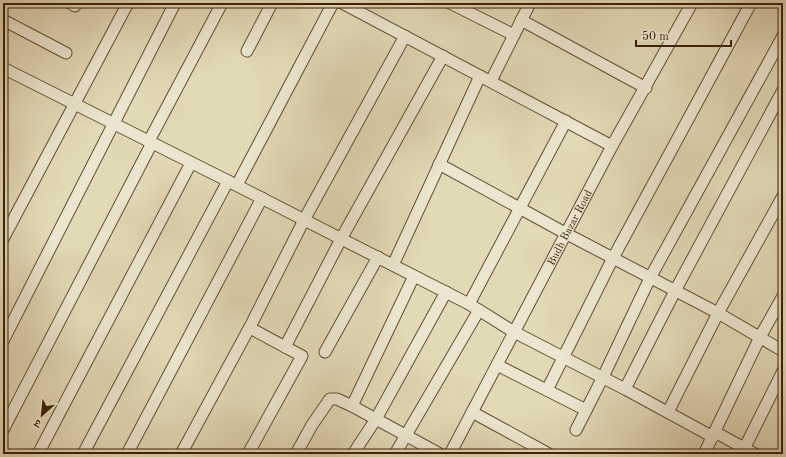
<svg xmlns="http://www.w3.org/2000/svg" width="786" height="457" font-family="'Old Standard TT','Noto Serif Devanagari',serif">
<style>
.lines{fill:none;stroke-linecap:round;stroke-linejoin:round}
.street-casing{stroke:#664e32;stroke-width:13}
.street{stroke:#ece6d0;stroke-width:11}
.labels{text-anchor:middle;stroke-width:3.5;stroke-linejoin:round;paint-order:stroke}
.street-label{font-size:11px;fill:#3c2005;stroke:#ece6d0}
</style>
<rect width="100%" height="100%" fill="#e2d9b7"/>
<filter id="stains"><feTurbulence type="fractalNoise" baseFrequency=".005" numOctaves="4"/><feColorMatrix values="0 0 0 0 .2 0 0 0 0 .09 0 0 0 0 .02 0 0 0 .5 -.17"/></filter>
<radialGradient id="worn" r=".72"><stop offset=".6" stop-color="#630" stop-opacity="0"/><stop offset="1" stop-color="#630" stop-opacity=".3"/></radialGradient>
<g class="lines">
<defs>
<g id="street">
<polyline points="70,3 75,6"/>
<polyline points="342,3 612,146"/>
<polyline points="450,3 514,35"/>
<polyline points="3,20 66,53"/>
<polyline points="521,20 646,88"/>
<polyline points="247,51 272,3"/>
<polyline points="3,68 228,181 469,304 514,332 625,389 713,437"/>
<polyline points="491,81 530,3"/>
<polyline points="149,141 222,3"/>
<polyline points="439,164 565,233 718,313 783,351"/>
<polyline points="237,185 333,3"/>
<polyline points="3,239 128,3"/>
<polyline points="393,265 480,76"/>
<polyline points="469,304 566,121"/>
<polyline points="3,341 175,3"/>
<polyline points="285,347 341,239 443,56"/>
<polyline points="325,352 378,257"/>
<polyline points="497,365 586,410"/>
<polyline points="625,389 675,291 783,90"/>
<polyline points="547,390 613,258 751,3"/>
<polyline points="352,406 414,276"/>
<polyline points="472,412 549,454"/>
<polyline points="668,412 718,313 783,196"/>
<polyline points="3,430 152,143"/>
<polyline points="576,430 603,377 650,278 783,36"/>
<polyline points="715,432 755,454"/>
<polyline points="744,449 783,371"/>
<polyline points="38,454 191,163"/>
<polyline points="83,454 228,181"/>
<polyline points="127,454 262,198"/>
<polyline points="181,454 253,321 304,220 405,36"/>
<polyline points="248,454 302,356 250,328"/>
<polyline points="296,454 312,425 330,399 337,399 352,406 440,454"/>
<polyline points="353,454 376,419 446,292"/>
<polyline points="395,454 479,310"/>
<path id="s1" d="M 450,454 L 612,146 L 692,3"/>
<polyline points="704,454 760,337 783,296"/>
</g>
</defs>
<use href="#street" class="street-casing"/>
<use href="#street" class="street"/>
</g>
<g class="labels">
<g class="street-label">
<text dy="4" stroke="none"><textPath href="#s1" startOffset="256">Budh Bazar Road</textPath></text>
</g>
</g>
<rect width="786" height="457" fill="none" stroke="#e2d9b7" stroke-width="16"/>
<rect x="4" y="4" width="778" height="449" fill="none" stroke="#3c2005" stroke-width="2"/>
<rect x="8" y="8" width="770" height="441" fill="none" stroke="#3c2005"/>
<g transform="translate(42 415) rotate(207)" stroke="#ece6d0" stroke-width="3" paint-order="stroke">
<path d="M0-3L7 15L0 10L-7 15Z" fill="#3c2005"/>
<text y="-6" font-size="11" font-weight="bold" text-anchor="middle" fill="#3c2005">उ</text>
</g>
<path d="M636 40v6h95v-6" fill="none" stroke="#3c2005" stroke-width="2"/>
<text x="642" y="40" font-size="12" fill="#3c2005" stroke="#ece6d0" stroke-width="3" paint-order="stroke">50 m</text>
<rect width="100%" height="100%" filter="url(#stains)"/>
<rect width="100%" height="100%" fill="url(#worn)"/>
</svg>
